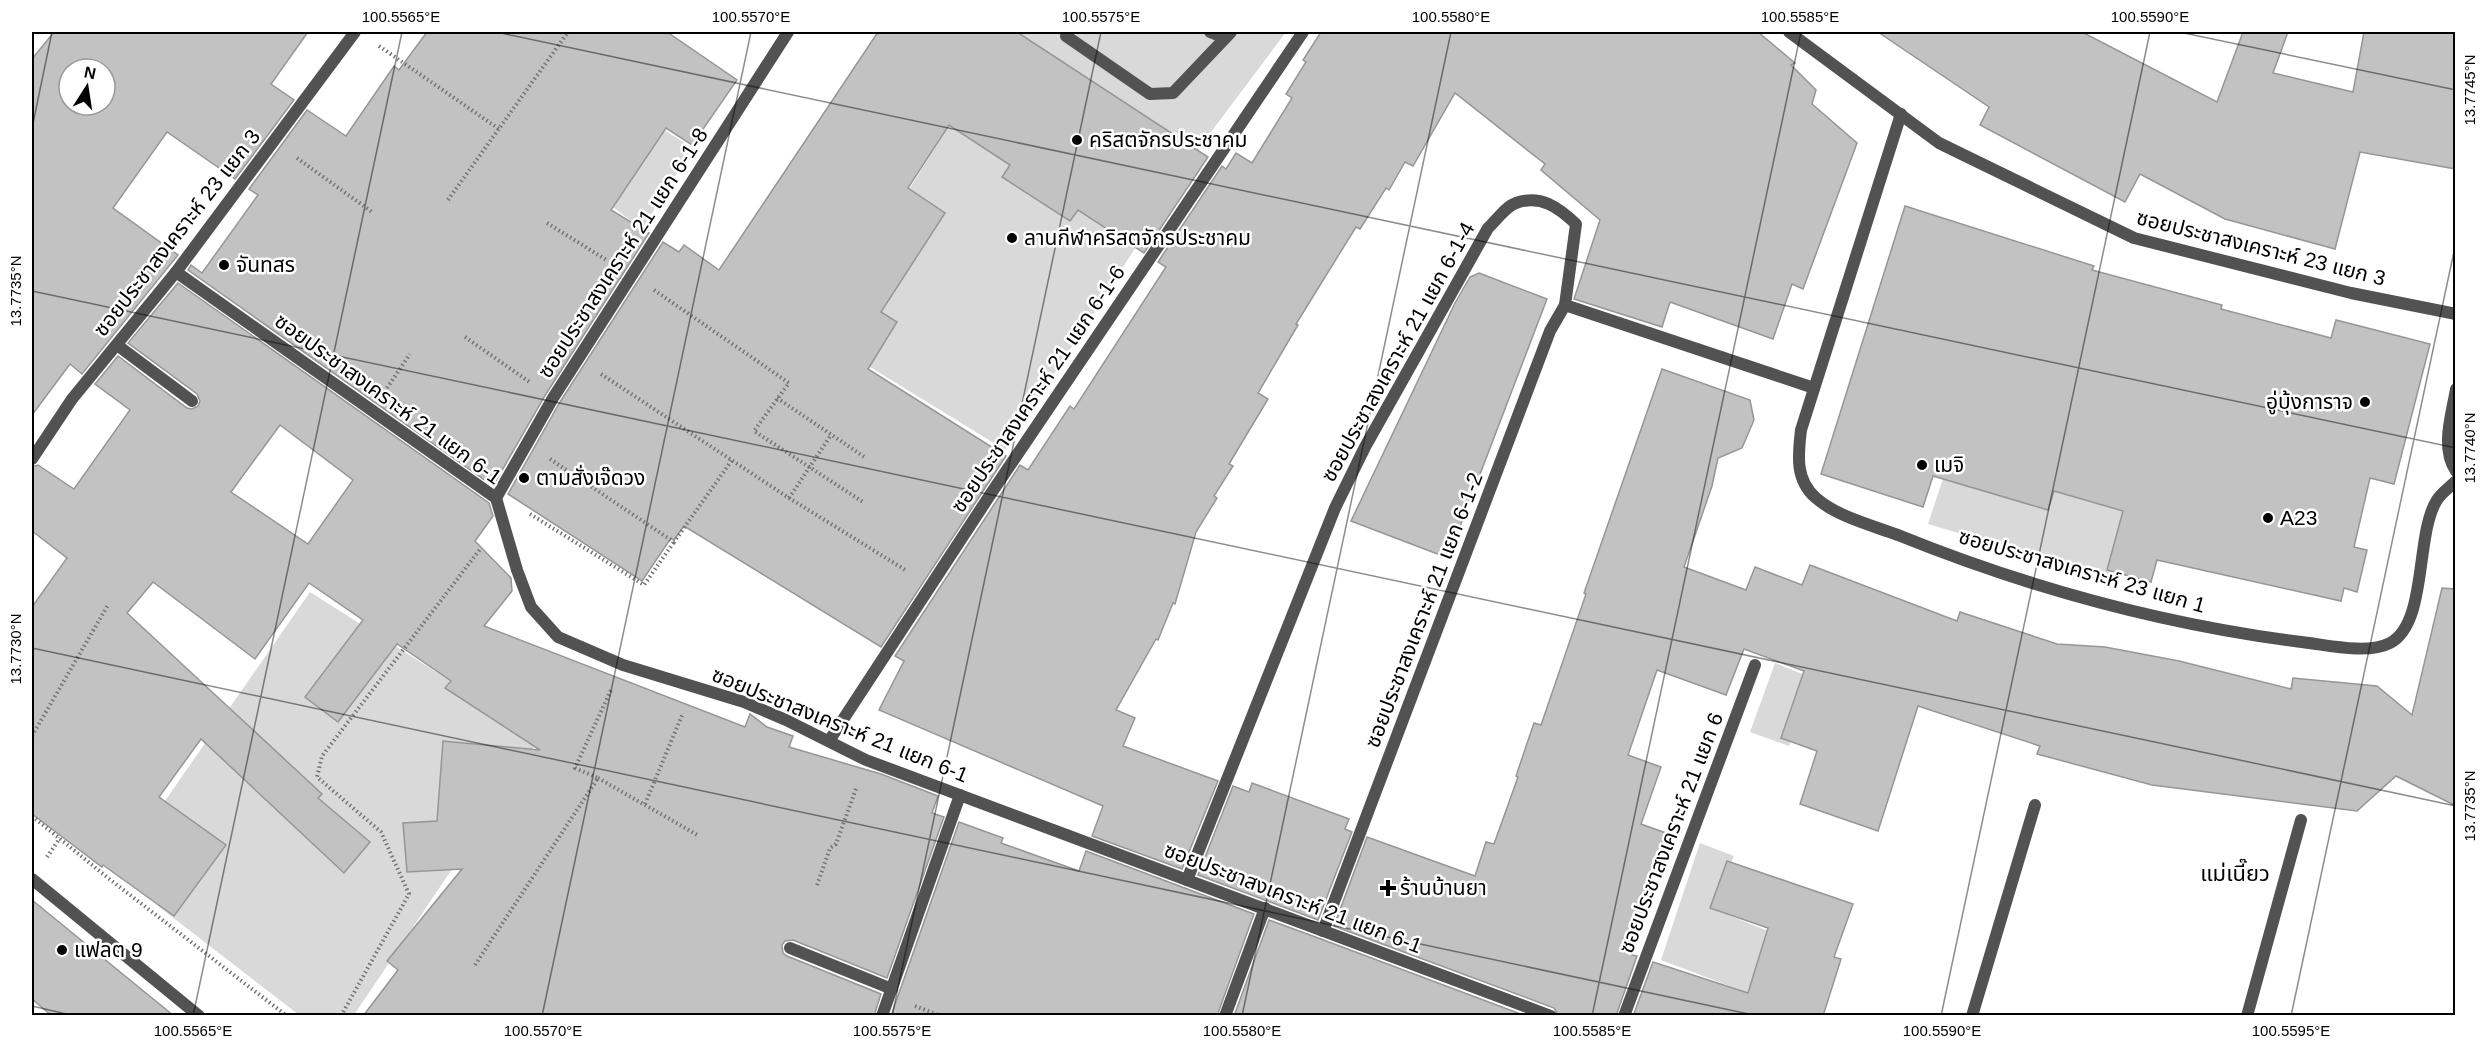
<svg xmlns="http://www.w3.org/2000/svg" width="2487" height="1047" font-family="Arial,'Noto Sans Thai',sans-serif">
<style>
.green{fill:#d9d9d9}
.building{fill:#c2c2c2;stroke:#969696;stroke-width:1.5;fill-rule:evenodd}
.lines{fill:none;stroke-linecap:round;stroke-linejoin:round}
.path{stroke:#747474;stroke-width:4;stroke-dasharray:1.5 3;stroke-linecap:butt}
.lane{stroke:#525252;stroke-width:12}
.street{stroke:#525252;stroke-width:12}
.ticks{fill:none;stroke:#000;stroke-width:1.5;stroke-opacity:0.45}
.poi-dot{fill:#000;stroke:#fff;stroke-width:2}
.labels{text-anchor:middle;stroke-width:5;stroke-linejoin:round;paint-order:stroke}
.poi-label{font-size:21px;fill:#000;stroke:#fff;text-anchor:start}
.street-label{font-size:21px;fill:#000;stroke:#fff}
.neighbourhood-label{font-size:22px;fill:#000;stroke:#fff}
.neatline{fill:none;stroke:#000;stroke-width:2}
.ticks-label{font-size:15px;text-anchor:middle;fill:#000}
</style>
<rect width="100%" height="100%" fill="#fff"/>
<g class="green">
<polygon points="1019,32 1286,32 1205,140 1005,450 818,335 957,113 963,116"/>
<polygon points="659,127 693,148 642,229 606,202"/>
<polygon points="1979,370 2132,508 2110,578 1928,524"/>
<polygon points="310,592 540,738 354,1015 299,1015 158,906 158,811"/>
<polygon points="1775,663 1813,678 1789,746 1750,732"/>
<polygon points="1700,843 1734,856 1710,908 1768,931 1748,993 1661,960"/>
</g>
<g class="building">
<path d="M 54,32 L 308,32 L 271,84 L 294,100 L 235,179 L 167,132 L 113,208 L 178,255 L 82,374 L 70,364 L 32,415 L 32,59 ZM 69,69 L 105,69 L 105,105 L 69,105 Z"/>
<polygon points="427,32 667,32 737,80 692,145 666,128 611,210 649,233 546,394 493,486 188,270 191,265 202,273 258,195 249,189 307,110 346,136 394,66 399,70"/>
<polygon points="878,32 1017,32 1208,157 1144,253 1078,210 1070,221 1002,177 1010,165 949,125 908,188 945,213 881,312 897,322 868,369 1006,456 881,647 684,526 674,540 671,538 642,581 508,494 560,402 663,242 679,252 684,245 719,270"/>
<polygon points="1321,32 1758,32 1795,63 1791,65 1816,90 1812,104 1857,143 1803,289 1792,284 1773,339 1670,302 1662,327 1574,299 1600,220 1541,170 1545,164 1455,93 1413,166 1405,162 1389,190 1386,188 1360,229 1356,227 1296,324 1298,325 1258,393 1268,399 1229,464 1233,466 1214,496 1217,498 1196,532 1175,604 1173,603 1158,640 1156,639 1116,710 1135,718 1123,746 1218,781 1182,869 1092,836 1103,806 879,710 904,661 895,656 1020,465 1028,470 1070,406 1074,409 1166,267 1158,262 1222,166 1226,169 1236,153 1252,163 1292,98 1286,94 1306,62 1303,60"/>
<polygon points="1878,32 2082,32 2217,102 2243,32 2288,32 2273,73 2353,92 2364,32 2456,32 2456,169 2360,152 2335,249 2225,219 2140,174 2125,202 1980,125 1989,107"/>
<polygon points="1905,206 2094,266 2092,270 2222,305 2221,309 2331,338 2336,320 2430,344 2394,484 2370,478 2354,547 2367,550 2357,592 2344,588 2341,601 2157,560 2151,582 2107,570 2123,511 2054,491 2048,510 1933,476 1923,507 1821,474"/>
<polygon points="1479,273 1547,299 1448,558 1351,521 1455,303 1470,277"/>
<path d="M 178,283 L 489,503 L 493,516 L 475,541 L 511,578 L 512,591 L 484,626 L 745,727 L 750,714 L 767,727 L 793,736 L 789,747 L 881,774 L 938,796 L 932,813 L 944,817 L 887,978 L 793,940 L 785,941 L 782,945 L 783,953 L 787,956 L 881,994 L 874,1016 L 363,1016 L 398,970 L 387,961 L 462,869 L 407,872 L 403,823 L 437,821 L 443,741 L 540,750 L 445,688 L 451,681 L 397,644 L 338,722 L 305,697 L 363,620 L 309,583 L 255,659 L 153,582 L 127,613 L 322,794 L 318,798 L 370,842 L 344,873 L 201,739 L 159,797 L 226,845 L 174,916 L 103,865 L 102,867 L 32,814 L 32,607 L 67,558 L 32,531 L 32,467 L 38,465 L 74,489 L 130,410 L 95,384 L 118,356 L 187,408 L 192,409 L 198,406 L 200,401 L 197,394 L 128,343 ZM 280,425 L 353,480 L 308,544 L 231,492 Z"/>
<polygon points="1662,369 1750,400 1754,420 1742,448 1718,458 1712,486 1684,567 1746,590 1755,567 1802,585 1810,565 1957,621 1960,612 2057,644 2105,647 2179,661 2291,689 2293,678 2377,686 2412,715 2442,588 2456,589 2456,806 2396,776 2357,811 2152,785 2037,754 2040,746 1918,706 1878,831 1800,804 1817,751 1781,738 1804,671 1744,649 1726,695 1657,670 1628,755 1661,767 1641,824 1666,833 1641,905 1648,908 1632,955 1637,956 1616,1016 1559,1016 1554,1008 1334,926 1367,837 1475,876 1486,842 1494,844 1518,777 1516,776 1534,723 1541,725 1586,594 1584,593"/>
<polygon points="1252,783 1349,819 1345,829 1352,832 1318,920 1198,875 1233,786 1249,792"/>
<polygon points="959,822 1003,838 1001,843 1079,871 1086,851 1254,914 1217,1016 891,1016"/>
<polygon points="1727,861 1853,904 1834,957 1841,959 1823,1016 1633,1016 1653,962 1748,993 1768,928 1710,908"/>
<polygon points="32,900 174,1016 52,1016 32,999"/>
<polygon points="1269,920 1321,939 1526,1016 1234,1016"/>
</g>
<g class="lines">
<g class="path">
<polyline points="379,46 499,129"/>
<polyline points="297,158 372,212"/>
<polyline points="448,200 568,32"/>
<polyline points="547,223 608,261"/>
<polyline points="654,290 789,383 754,431 863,502"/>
<polyline points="465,337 531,383"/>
<polyline points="601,374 789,498 907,571"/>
<polyline points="387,388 410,354"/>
<polyline points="777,398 866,458"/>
<polyline points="550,459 674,542 732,460"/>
<polyline points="789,498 831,435"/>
<polyline points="530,514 644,585 674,542"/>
<polyline points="32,736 108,605"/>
<polyline points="598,778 699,836"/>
<polyline points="645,804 683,713"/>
<polyline points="32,816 108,878 287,1016"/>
<polyline points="47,857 60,838"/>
<polyline points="817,885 830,848 836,844 857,786"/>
<polyline points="475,965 598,778 575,768 611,690"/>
<polyline points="915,1006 941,1016"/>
<polyline points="341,1016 409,894 381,832 317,777 322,756 481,548"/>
</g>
<g class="lane">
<polyline points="1067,32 1066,36 1150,94 1173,93 1231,32"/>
<polyline points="1210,32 1225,38"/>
<polyline points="117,345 192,401"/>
<polyline points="790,948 892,989"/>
</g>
<g class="street">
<polyline points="1789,32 1939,143 2134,238 2351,293 2456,314"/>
<path d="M 1901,114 L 1801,430 C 1798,455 1795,480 1816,498 C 1838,517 1871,525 1898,535 C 2029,588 2169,626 2309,643 C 2331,646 2369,654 2390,643 C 2428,623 2415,534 2437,500 C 2441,493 2450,487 2456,481"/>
<polyline points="176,272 496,498 517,570 531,607 558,637 623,665 744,702 786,720 866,760 1551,1016"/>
<path d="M 2456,389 C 2452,414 2440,448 2456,471"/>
<polyline points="32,459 72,399 176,272 355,32"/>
<polyline points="496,498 553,398 788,32"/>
<polyline points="829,741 992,492 1303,32"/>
<polyline points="32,879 199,1016"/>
<path d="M 1187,880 L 1335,508 L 1365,447 L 1488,228 C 1496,221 1506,206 1516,203 C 1541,194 1559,208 1576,224 L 1565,305 L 1814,388"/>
<polyline points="1323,931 1550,331 1565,305"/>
<polyline points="882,1016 960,795"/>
<polyline points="1225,1016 1265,908"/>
<polyline points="1624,1016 1755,665"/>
<polyline points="1972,1016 2035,805"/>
<polyline points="2247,1016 2301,820"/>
</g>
</g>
<path class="ticks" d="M 496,32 L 2456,448M 2179,32 L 2456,90M 32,128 L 52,32M 32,291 L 2456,806M 32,648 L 1758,1016M 32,1006 L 75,1016M 193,1016 L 402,32M 542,1016 L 751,32M 892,1016 L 1101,32M 1242,1016 L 1451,32M 1592,1016 L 1801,32M 1941,1016 L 2150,32M 2291,1016 L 2456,242"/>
<g class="poi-dot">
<circle cx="1077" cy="140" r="6"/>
<circle cx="1012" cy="238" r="6"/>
<circle cx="224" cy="265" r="6"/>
<circle cx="2365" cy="402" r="6"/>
<circle cx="1922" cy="465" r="6"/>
<circle cx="524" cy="478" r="6"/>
<circle cx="2268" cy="518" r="6"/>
<path d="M1385 879h6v6h6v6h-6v6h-6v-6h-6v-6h6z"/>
<circle cx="62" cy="950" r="6"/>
</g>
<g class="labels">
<g class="poi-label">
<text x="1089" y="147">คริสตจักรประชาคม</text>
<text x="1024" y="245">ลานกีฬาคริสตจักรประชาคม</text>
<text x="236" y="272">จันทสร</text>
<text x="2353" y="409" text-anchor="end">อู่บุ้งการาจ</text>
<text x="1934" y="472">เมจิ</text>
<text x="536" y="485">ตามสั่งเจ๊ดวง</text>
<text x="2280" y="525">A23</text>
<text x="1400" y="895">ร้านบ้านยา</text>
<text x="74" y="957">แฟลต 9</text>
</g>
<g class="street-label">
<text transform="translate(177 233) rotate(-52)" y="7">ซอยประชาสงเคราะห์ 23 แยก 3</text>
<text transform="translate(2261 248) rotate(14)" y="7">ซอยประชาสงเคราะห์ 23 แยก 3</text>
<text transform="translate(623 253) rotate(-57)" y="7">ซอยประชาสงเคราะห์ 21 แยก 6-1-8</text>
<text transform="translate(1398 352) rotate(-61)" y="7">ซอยประชาสงเคราะห์ 21 แยก 6-1-4</text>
<text transform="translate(1038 389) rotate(-56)" y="7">ซอยประชาสงเคราะห์ 21 แยก 6-1-6</text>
<text transform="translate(388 399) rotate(36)" y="7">ซอยประชาสงเคราะห์ 21 แยก 6-1</text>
<text transform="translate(2082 571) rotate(16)" y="7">ซอยประชาสงเคราะห์ 23 แยก 1</text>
<text transform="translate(1424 610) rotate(-69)" y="7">ซอยประชาสงเคราะห์ 21 แยก 6-1-2</text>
<text transform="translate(840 725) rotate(22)" y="7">ซอยประชาสงเคราะห์ 21 แยก 6-1</text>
<text transform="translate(1671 833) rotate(-69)" y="7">ซอยประชาสงเคราะห์ 21 แยก 6</text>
<text transform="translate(1293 898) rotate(21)" y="7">ซอยประชาสงเคราะห์ 21 แยก 6-1</text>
</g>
<g class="neighbourhood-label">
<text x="2235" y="881">แม่เนี๊ยว</text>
</g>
</g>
<rect width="2487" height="1047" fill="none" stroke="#ffffff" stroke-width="66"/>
<g transform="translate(87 87) rotate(12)"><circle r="28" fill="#ffffff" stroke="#999999" stroke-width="1.5"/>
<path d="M0-4.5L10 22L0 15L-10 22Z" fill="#000000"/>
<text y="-9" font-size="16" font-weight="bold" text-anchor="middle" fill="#000000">N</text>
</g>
<rect x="33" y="33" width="2421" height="981" class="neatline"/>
<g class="ticks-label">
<text x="401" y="22">100.5565°E</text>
<text x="751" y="22">100.5570°E</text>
<text x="1101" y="22">100.5575°E</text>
<text x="1451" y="22">100.5580°E</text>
<text x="1800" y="22">100.5585°E</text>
<text x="2150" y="22">100.5590°E</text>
<text transform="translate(2470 90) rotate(-90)" y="5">13.7745°N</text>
<text transform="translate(16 291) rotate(-90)" y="5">13.7735°N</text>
<text transform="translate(2470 448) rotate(-90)" y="5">13.7740°N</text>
<text transform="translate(16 649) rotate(-90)" y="5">13.7730°N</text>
<text transform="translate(2470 806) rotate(-90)" y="5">13.7735°N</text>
<text x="193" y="1036">100.5565°E</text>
<text x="543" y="1036">100.5570°E</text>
<text x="892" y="1036">100.5575°E</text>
<text x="1242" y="1036">100.5580°E</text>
<text x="1592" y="1036">100.5585°E</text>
<text x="1942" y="1036">100.5590°E</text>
<text x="2291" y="1036">100.5595°E</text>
</g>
</svg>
